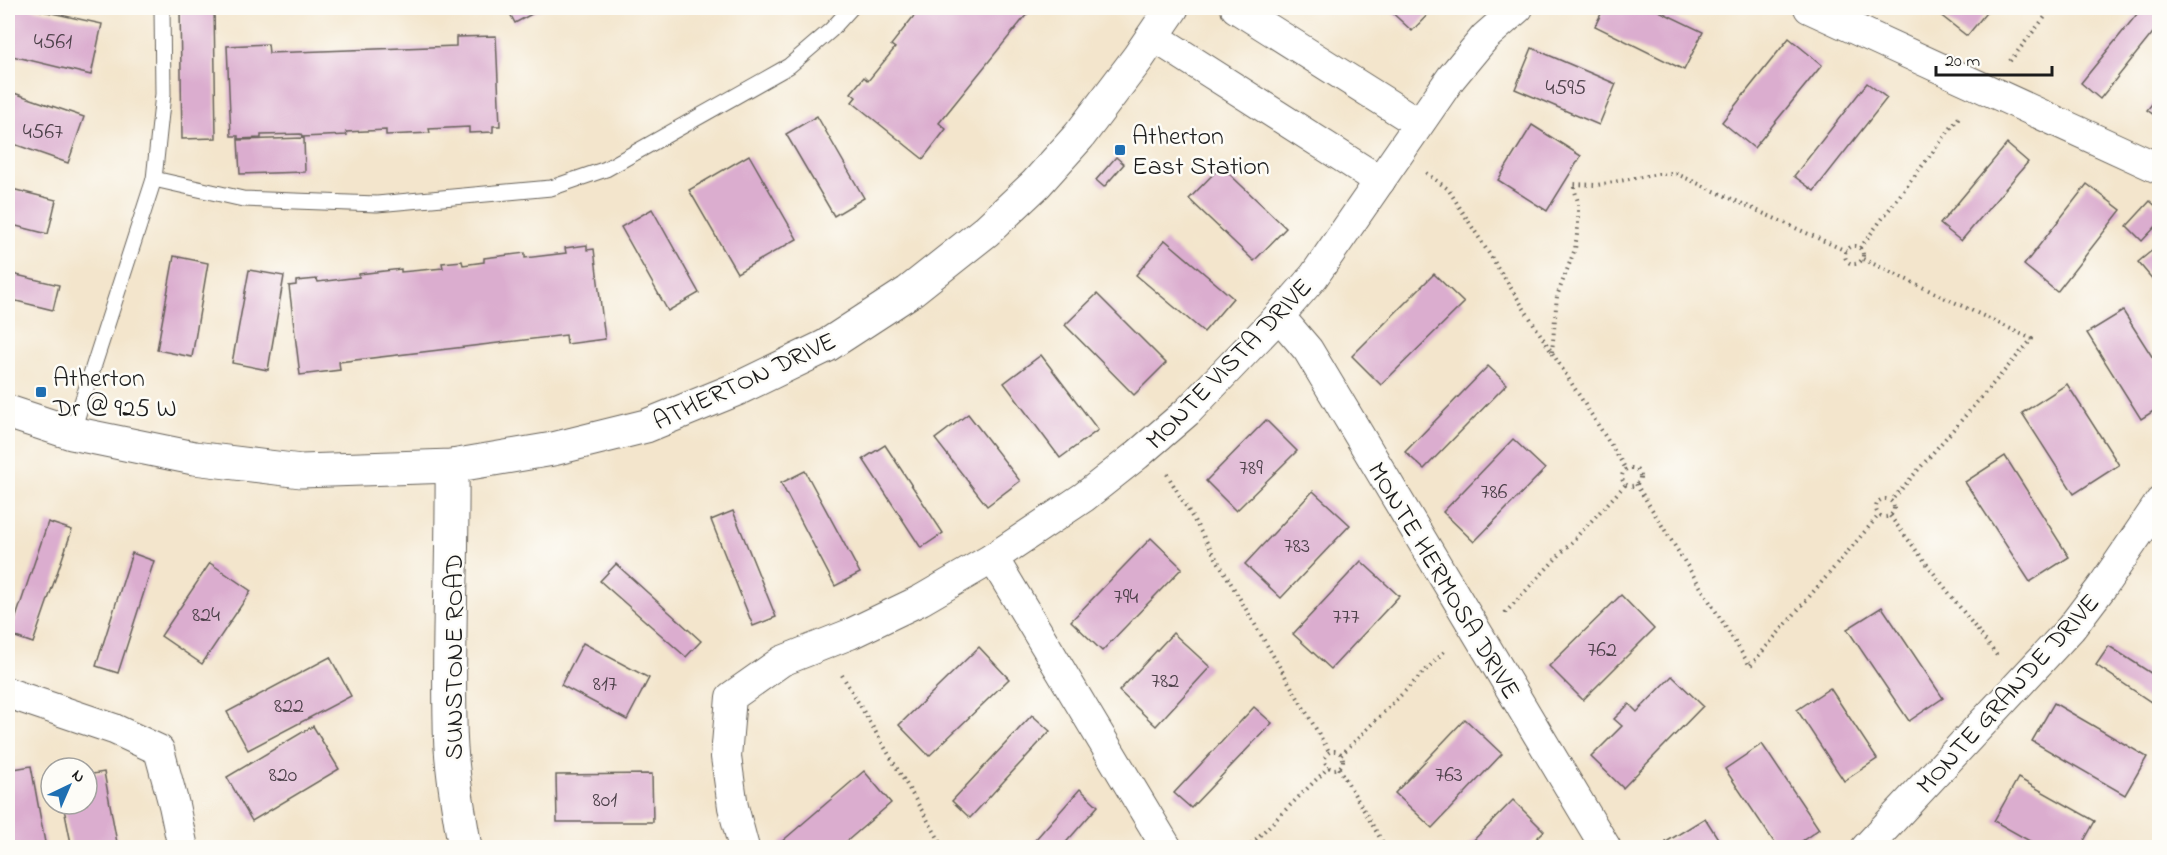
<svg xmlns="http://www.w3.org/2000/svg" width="2167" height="855" font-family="'Indie Flower',sans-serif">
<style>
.building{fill:#dbadcf}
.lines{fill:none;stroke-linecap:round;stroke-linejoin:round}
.service-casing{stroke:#67625a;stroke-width:17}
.minor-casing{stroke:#67625a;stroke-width:32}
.tertiary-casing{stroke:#67625a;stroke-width:35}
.path{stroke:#67625a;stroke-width:4;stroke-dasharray:1.5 4.5;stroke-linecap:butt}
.service{stroke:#fff;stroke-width:15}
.minor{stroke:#fff;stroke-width:30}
.tertiary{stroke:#fff;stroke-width:33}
.poi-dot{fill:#1f6fb2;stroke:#fdfcf7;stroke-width:2}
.labels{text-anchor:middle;stroke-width:5;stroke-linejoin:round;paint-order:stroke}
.number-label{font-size:22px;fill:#4c4049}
.poi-label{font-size:26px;fill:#1c1c1c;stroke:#fdfcf7;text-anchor:start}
.street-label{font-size:26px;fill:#1c1c1c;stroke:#fdfcf7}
</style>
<rect width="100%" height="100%" fill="#fdfcf7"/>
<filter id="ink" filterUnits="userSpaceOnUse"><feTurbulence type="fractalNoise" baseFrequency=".0167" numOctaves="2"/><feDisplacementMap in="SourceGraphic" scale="12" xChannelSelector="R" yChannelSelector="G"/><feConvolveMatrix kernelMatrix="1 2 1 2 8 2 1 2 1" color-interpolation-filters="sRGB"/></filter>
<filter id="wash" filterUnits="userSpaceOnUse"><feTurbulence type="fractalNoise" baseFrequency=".008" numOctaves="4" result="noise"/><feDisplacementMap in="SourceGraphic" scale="24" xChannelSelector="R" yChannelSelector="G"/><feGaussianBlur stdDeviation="1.35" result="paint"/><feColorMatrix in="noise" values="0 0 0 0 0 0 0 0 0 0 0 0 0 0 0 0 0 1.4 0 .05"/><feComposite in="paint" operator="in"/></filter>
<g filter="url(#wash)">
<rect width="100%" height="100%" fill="#f3e5cc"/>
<g id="blocks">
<g class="building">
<polygon points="8,8 29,8 102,24 91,75 8,55"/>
<polygon points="180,8 214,8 216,138 182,139"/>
<polygon points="507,8 543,8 515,23"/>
<polygon points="928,8 1032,8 939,123 946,129 923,159 852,102 856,97 851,93 864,77 868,81 895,48 891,45 917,12 922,15"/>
<polygon points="1387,8 1434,8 1412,31"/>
<polygon points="1604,8 1653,8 1703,32 1684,70 1595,26"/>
<polygon points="1936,8 1990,8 1967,36 1934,10"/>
<polygon points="2142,8 2160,8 2160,24 2100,99 2081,83"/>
<polygon points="496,36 500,126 493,126 493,132 469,133 469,127 429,129 430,133 386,135 386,130 346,132 347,135 302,137 301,134 261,135 261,138 238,139 238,136 231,136 227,46 268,44 269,53 456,46 456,37"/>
<polygon points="1789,38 1822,65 1754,148 1722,122"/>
<polygon points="1532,48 1616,84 1599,125 1515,89"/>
<polygon points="1867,83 1887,98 1814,191 1794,176"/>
<polygon points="8,91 84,117 68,163 8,142"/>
<polygon points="2160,94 2160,119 2147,110"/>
<polygon points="817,116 864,198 834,216 786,134"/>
<polygon points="1532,125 1581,156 1547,211 1498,180"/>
<polygon points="304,138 305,172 240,174 238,140"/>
<polygon points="2007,144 2028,162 1961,241 1940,224"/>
<polygon points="749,155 797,239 737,273 689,190"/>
<polygon points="1116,157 1124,164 1104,187 1096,180"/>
<polygon points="1221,166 1286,228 1254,261 1189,199"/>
<polygon points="2087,184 2121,210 2057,292 2024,265"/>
<polygon points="8,188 56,200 48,234 8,224"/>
<polygon points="2150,201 2160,210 2160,222 2142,241 2127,226"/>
<polygon points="652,209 699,293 668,311 621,227"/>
<polygon points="1165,240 1233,298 1204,332 1136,275"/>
<polygon points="2160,244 2160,288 2138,262"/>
<polygon points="587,245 587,250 594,249 605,339 567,344 566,335 339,362 340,370 300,375 289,286 296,285 296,281 317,279 318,282 359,277 359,274 401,269 401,272 443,268 442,263 462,261 463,265 484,262 484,258 525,253 525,258 566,253 565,248"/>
<polygon points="174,256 208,263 192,357 157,350"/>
<polygon points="249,270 284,276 268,370 232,363"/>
<polygon points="8,273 59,285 53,310 8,299"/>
<polygon points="1434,274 1464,303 1381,385 1352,356"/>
<polygon points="1097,294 1166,363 1134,395 1065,325"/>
<polygon points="2123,311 2160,369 2160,407 2141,419 2087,333"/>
<polygon points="1041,355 1098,430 1060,458 1004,383"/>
<polygon points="1488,366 1507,384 1424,469 1405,452"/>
<polygon points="2067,384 2119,465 2074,494 2022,413"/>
<polygon points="968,414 1020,481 987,506 935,439"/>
<polygon points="1266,420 1297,451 1236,511 1206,481"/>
<polygon points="1513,439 1545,469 1474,542 1443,512"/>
<polygon points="885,445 943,533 921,548 863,459"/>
<polygon points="2005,456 2069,557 2030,582 1965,482"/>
<polygon points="805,471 860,573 835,586 781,483"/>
<polygon points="1313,491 1350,525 1281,598 1245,564"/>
<polygon points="733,511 776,617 753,626 711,520"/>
<polygon points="48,522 72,530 33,643 10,635"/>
<polygon points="1151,538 1182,568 1102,651 1071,621"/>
<polygon points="132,553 154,561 118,673 96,666"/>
<polygon points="1361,561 1399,596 1331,669 1293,634"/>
<polygon points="210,563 251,591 202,664 161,636"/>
<polygon points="616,564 701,641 686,657 600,581"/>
<polygon points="2160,586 2160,598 2154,594"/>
<polygon points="1621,595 1654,629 1583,700 1549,666"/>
<polygon points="1882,607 1943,698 1909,721 1847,629"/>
<polygon points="1173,633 1210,667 1156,726 1119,691"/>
<polygon points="583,643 649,678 627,720 561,685"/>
<polygon points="2109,646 2160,679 2160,708 2096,665"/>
<polygon points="979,647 1009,679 929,756 899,725"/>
<polygon points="330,657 351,696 248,750 227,712"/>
<polygon points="1672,676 1703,706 1623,788 1591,757 1622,726 1614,719 1629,704 1637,712"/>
<polygon points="1830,688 1877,759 1844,781 1797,710"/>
<polygon points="2054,703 2147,757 2125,795 2032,741"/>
<polygon points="1254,707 1272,723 1191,808 1174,793"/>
<polygon points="1032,715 1050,731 970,818 952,801"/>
<polygon points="1465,719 1502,754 1432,828 1395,793"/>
<polygon points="313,726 339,769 252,821 227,777"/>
<polygon points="1762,744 1819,829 1792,848 1778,848 1725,769"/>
<polygon points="31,766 46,848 8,848 8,770"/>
<polygon points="864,771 891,803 839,848 784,848 780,843"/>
<polygon points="104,772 118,848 72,848 63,804 87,804 87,775"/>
<polygon points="652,774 653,822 557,822 556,775"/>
<polygon points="2018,778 2095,821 2080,848 2042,848 1994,821"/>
<polygon points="1080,789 1098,806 1061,848 1028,848"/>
<polygon points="1513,800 1544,831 1527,848 1466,848"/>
<polygon points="1705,818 1724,848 1670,848 1666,842"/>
</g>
</g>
</g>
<g filter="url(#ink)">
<use href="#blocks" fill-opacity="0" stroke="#67625a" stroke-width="1.5"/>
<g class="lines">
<defs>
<g id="service">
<polyline points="154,179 243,199 377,204 551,188 606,169 789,66 831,30 851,8"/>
<polyline points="72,433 154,179 163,94 162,8"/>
</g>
<g id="minor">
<polyline points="1236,8 1418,123"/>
<polyline points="1809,8 2160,169"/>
<polyline points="1153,36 1380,181"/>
<polyline points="1279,316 1308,350 1606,848"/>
<polyline points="993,558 1167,848"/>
<polyline points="8,693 114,729 159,750 174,805 183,848"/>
<polyline points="744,848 733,807 726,757 731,697 782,661 850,634 921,600 993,558 1084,497 1137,455 1187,412 1279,316 1314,276 1451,78 1485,37 1518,8"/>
<polyline points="1866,848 2071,628 2102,587 2160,502"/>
</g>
<g id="tertiary">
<polyline points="8,412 72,433 194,458 301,471 452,466 553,449 646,426 737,389 826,346 909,292 986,231 1036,184 1079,136 1138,58 1172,8"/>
<path d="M 452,466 C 453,551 448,636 450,721 C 450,764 458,806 465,848"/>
</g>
</defs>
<use href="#service" class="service-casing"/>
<use href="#minor" class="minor-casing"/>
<use href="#tertiary" class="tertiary-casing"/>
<g class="path">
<polyline points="2010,61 2052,8"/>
<polyline points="1426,173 1448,189 1626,469"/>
<circle cx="1854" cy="255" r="9"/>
<polyline points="1860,248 1960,116"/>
<polyline points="1863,259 2032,339 1891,501"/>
<polyline points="1552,352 1557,296 1575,249 1578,227 1578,202 1573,184 1597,185 1658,174 1677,174 1846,251"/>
<circle cx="1631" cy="477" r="9"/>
<polyline points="1167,474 1330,753"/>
<polyline points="1636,484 1750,666 1879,515"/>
<circle cx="1885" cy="508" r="9"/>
<polyline points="1890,516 1998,657"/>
<polyline points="1505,613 1626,484"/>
<polyline points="842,675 944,848"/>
<circle cx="1334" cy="760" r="9"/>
<polyline points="1341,755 1447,649"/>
<polyline points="1339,768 1386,848"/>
<polyline points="1247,848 1329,767"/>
</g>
<use href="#service" class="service"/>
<use href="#minor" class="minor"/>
<use href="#tertiary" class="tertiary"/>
</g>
</g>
<g class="poi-dot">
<rect x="1114" y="144" width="12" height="12" rx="3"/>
<rect x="35" y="386" width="12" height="12" rx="3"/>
</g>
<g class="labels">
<g class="number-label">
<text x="53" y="48">4561</text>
<text x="1566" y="94">4595</text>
<text x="43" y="138">4567</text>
<text x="1251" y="474">789</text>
<text x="1494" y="498">786</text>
<text x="1297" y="552">783</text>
<text x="1126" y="603">794</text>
<text x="206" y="621">824</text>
<text x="1346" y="623">777</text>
<text x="1602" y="656">762</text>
<text x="1165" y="687">782</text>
<text x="605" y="690">817</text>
<text x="289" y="712">822</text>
<text x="283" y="781">820</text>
<text x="1449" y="781">763</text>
<text x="605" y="806">801</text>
</g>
<g class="poi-label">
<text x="1132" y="144">Atherton<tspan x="1132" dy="30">East Station</tspan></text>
<text x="53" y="386">Atherton<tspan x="53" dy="30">Dr @ 925 W</tspan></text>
</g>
<g class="street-label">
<text transform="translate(1228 363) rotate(-46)" y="9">MONTE VISTA DRIVE</text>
<text transform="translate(744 380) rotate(-25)" y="9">ATHERTON DRIVE</text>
<text transform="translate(1445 580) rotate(59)" y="9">MONTE HERMOSA DRIVE</text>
<text transform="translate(453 657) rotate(-90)" y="9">SUNSTONE ROAD</text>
<text transform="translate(2007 693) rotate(-48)" y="9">MONTE GRANDE DRIVE</text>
</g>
</g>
<rect width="2167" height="855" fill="none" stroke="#fdfcf7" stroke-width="30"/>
<g transform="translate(69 786) rotate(44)"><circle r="28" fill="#fdfcf7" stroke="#a3a29f" stroke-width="1.5"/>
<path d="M0-4.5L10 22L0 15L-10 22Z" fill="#1f6fb2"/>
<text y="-9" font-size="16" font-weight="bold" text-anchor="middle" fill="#1c1c1c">N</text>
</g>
<path d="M1936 66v9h116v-9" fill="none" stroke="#1c1c1c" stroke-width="3"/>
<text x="1945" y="66" font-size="18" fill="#1c1c1c" stroke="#fdfcf7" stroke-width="4.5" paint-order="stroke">20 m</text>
</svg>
